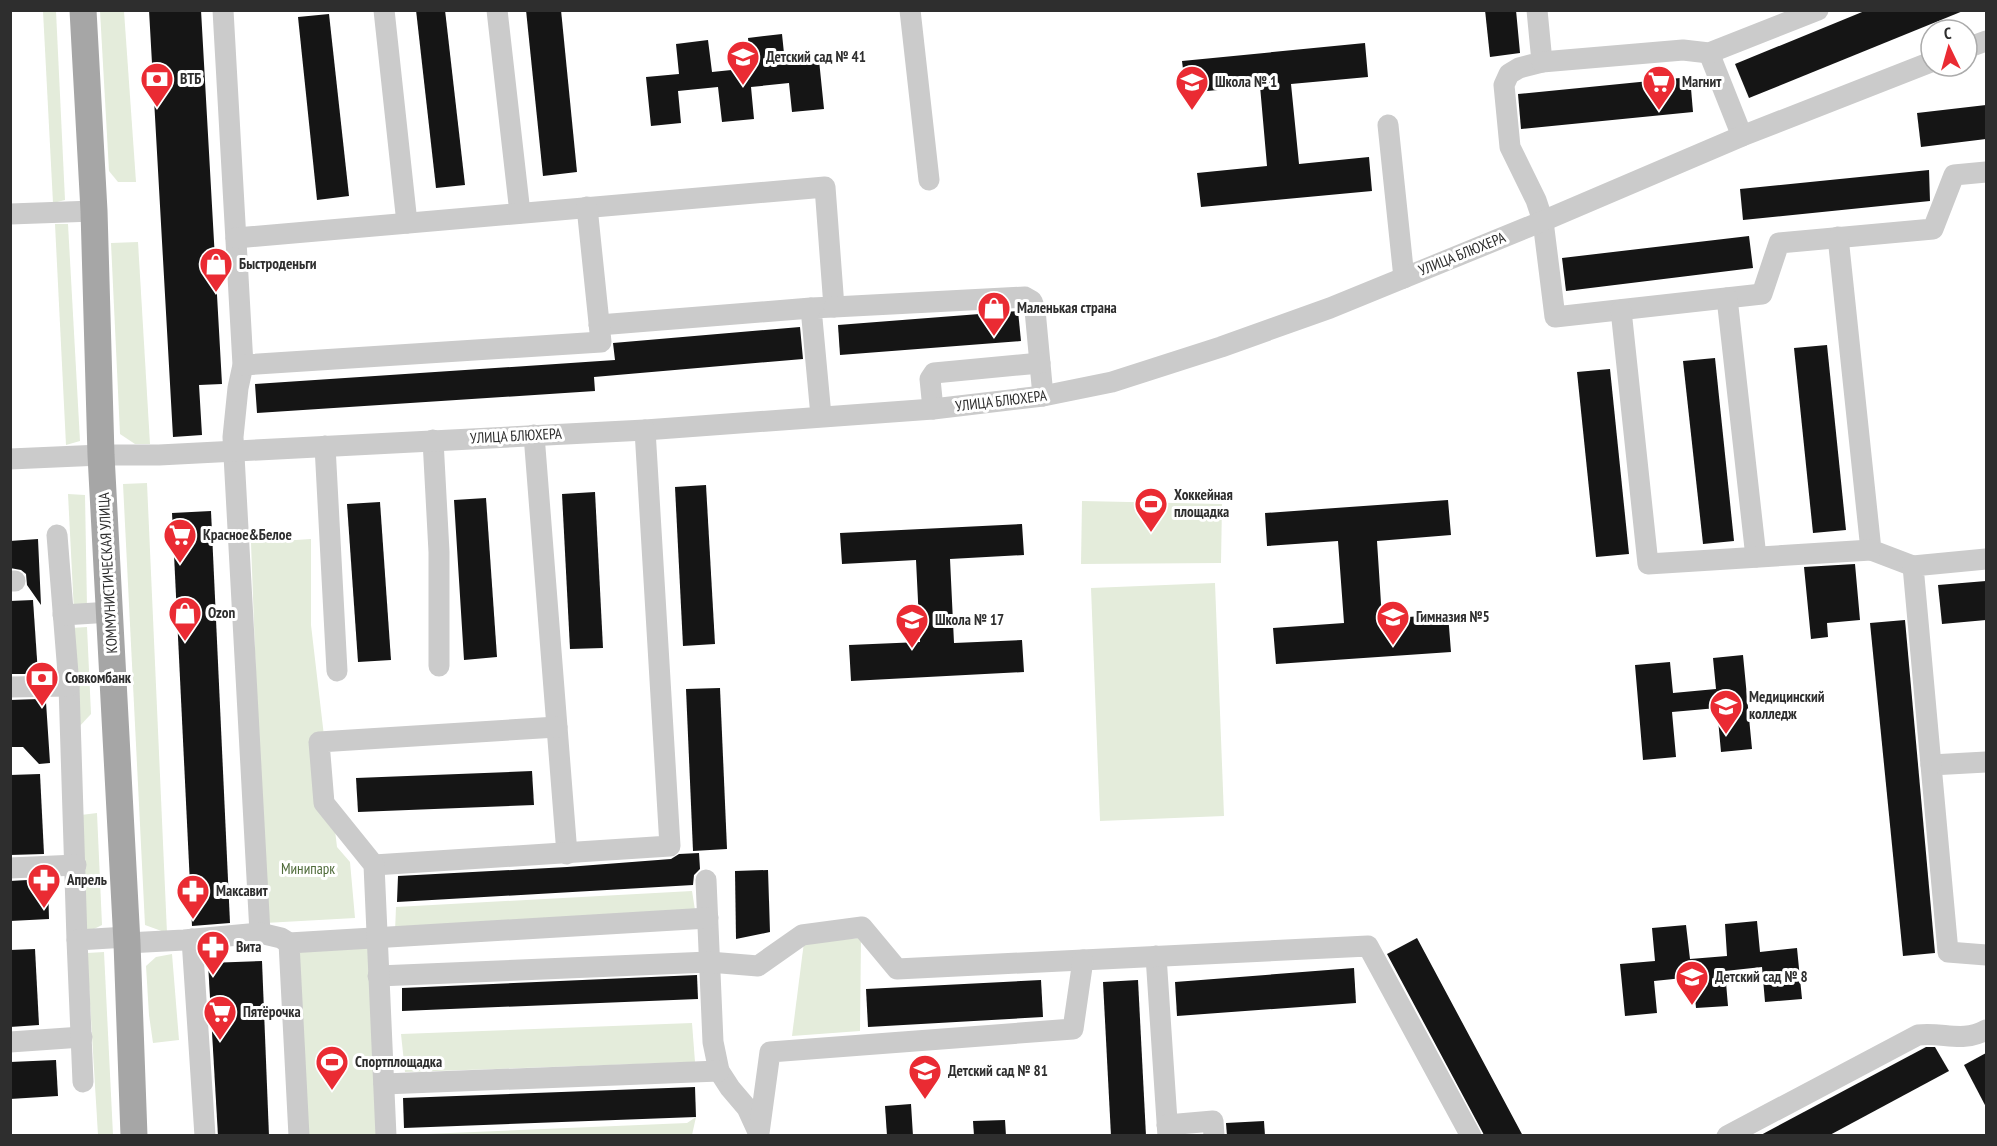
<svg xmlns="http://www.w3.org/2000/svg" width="1997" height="1146" font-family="'PT Sans Narrow',sans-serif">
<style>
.green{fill:#e4ecdb}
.building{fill:#151515}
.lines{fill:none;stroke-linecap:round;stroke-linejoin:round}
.minor{stroke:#cbcbcb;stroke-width:21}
.major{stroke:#a6a6a6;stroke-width:27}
.labels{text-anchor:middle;stroke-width:6;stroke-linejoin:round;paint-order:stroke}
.poi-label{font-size:15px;font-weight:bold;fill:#2e2e2e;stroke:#fff;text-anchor:start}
.street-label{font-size:15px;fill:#2e2e2e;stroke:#fff}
.park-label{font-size:15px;fill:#4f6b3a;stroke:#fff}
</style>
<rect width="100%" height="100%" fill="#fff"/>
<g class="green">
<polygon points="43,11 56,11 65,200 53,203"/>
<polygon points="100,11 124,11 136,182 118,182 109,171"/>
<polygon points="55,224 68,224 80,441 66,445"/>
<polygon points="138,242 150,444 135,444 120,434 111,243"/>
<polygon points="147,483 167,933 145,925 123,484"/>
<polygon points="68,494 85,495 87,607 74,612"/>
<polygon points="1082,501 1222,504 1221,563 1081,564"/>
<polygon points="311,539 311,625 337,847 350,862 355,918 265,923 251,543"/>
<polygon points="1215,583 1224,816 1100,821 1091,588"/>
<polygon points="87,627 91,714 77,729 71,628"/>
<polygon points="97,813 102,925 86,933 81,815"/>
<polygon points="692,891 695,910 395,932 396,907"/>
<polygon points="861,938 860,1031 792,1036 804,942"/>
<polygon points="372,944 380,1135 305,1135 296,949"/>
<polygon points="104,952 113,1135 98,1135 87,953"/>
<polygon points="172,954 179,1040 153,1043 149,1015 146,966 156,957"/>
<polygon points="692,1023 695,1062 405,1072 401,1034"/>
<polygon points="696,1117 692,1135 402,1135 687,1123"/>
</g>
<g class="building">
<polygon points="149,10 201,10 222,384 199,385 202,435 173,437"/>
<polygon points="416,10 445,10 465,185 436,188"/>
<polygon points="526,10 561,10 577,172 543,176"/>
<polygon points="1485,10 1516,10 1520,53 1490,57"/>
<polygon points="1867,10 1963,11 1749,98 1735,64"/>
<polygon points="329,14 349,196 317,200 298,17"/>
<polygon points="782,34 785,63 819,60 824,109 792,112 789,83 751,87 754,119 722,122 718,87 678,91 681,123 651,126 646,77 679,74 676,44 708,40 712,72 751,68 748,38"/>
<polygon points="1365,43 1368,77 1291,84 1299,164 1369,157 1372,191 1201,207 1197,173 1267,166 1260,86 1186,93 1182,61"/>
<polygon points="1690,77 1693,112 1521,129 1518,94"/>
<polygon points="1986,105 1986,139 1921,147 1917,113"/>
<polygon points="1929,170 1930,201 1743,220 1740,189"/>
<polygon points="1749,236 1753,268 1566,291 1562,258"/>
<polygon points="1018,311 1021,341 840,355 838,325"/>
<polygon points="800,327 803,359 594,377 595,391 257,413 255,384 615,360 613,343"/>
<polygon points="1827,345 1846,530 1813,533 1794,348"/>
<polygon points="1715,358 1734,541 1703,544 1683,361"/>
<polygon points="1610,369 1629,554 1596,557 1577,372"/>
<polygon points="706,485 715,644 683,646 675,487"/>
<polygon points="595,492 603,648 570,649 562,494"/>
<polygon points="486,498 497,657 464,660 454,500"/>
<polygon points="1448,500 1451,535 1377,541 1382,619 1448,614 1451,652 1276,664 1273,628 1344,623 1338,541 1267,546 1265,513"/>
<polygon points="380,502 391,660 358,662 347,504"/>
<polygon points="211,511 230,923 192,926 172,513"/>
<polygon points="1022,524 1024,555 950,559 954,643 1022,640 1024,672 851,681 849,645 920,642 916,560 842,564 840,533"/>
<polygon points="38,539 41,605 27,585 26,574 21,570 10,568 10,541"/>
<polygon points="1855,564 1860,620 1827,623 1828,637 1811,639 1804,567"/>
<polygon points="1986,581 1986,620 1942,624 1938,585"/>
<polygon points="33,600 38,674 10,674 10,601"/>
<polygon points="1905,620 1935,953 1903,956 1870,623"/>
<polygon points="1743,655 1752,749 1721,752 1717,708 1672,712 1676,757 1643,760 1635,665 1670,662 1673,693 1716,689 1713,658"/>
<polygon points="720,688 727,849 693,851 686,689"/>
<polygon points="39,699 39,702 46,702 50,763 39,764 23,747 10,747 10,700"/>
<polygon points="532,771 534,805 358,812 356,778"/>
<polygon points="40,774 44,854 10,855 10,775"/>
<polygon points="699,853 700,869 694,875 693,885 397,902 398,876 567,867 671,859 679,854"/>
<polygon points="768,870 770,932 736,939 735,871"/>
<polygon points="45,879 45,883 48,883 49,919 10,921 10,881"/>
<polygon points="1757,921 1760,952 1797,948 1802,999 1765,1002 1762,967 1725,971 1728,1006 1696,1008 1693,977 1654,981 1657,1013 1625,1016 1620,964 1655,961 1652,928 1686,925 1690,959 1727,956 1725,924"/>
<polygon points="1417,938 1523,1136 1484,1136 1483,1133 1387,954"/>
<polygon points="35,949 39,1025 10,1027 10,950"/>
<polygon points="262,961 269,1136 218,1136 208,963"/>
<polygon points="1354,968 1356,1003 1177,1016 1175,982"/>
<polygon points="697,975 698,999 402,1011 402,988"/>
<polygon points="1041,980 1043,1017 868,1027 866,989"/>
<polygon points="1138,980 1146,1136 1111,1136 1103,982"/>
<polygon points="1926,1047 1935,1047 1949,1071 1828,1136 1759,1136"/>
<polygon points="1986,1053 1986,1107 1964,1065"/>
<polygon points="56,1060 58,1096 10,1099 10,1062"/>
<polygon points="695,1087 696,1117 404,1128 403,1098"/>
<polygon points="911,1104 913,1136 887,1136 885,1106"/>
<polygon points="1005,1120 1006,1136 974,1136 973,1121"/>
<polygon points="1264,1121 1265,1136 1227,1136 1226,1123"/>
</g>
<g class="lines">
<g class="minor">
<polyline points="223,10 243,365 238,388 233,437 260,933"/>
<polyline points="384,10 407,223"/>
<polyline points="497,10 520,213"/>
<polyline points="910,10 929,180"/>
<polyline points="1537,10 1542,62 1519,68 1509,74 1504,85 1510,147 1536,200 1543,221 1555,317 1762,294 1779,243 1933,229 1954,175 1986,172"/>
<polyline points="1967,48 1986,41"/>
<polyline points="1709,53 1742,136"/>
<polyline points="1542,62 1683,50 1709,53 1818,10"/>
<polyline points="1388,125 1404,278"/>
<polyline points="10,214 94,211"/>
<polyline points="1838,237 1871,550 1913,566"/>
<polyline points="236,238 825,187 834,307 811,308 821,416"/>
<polyline points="1727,298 1756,557"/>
<polyline points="834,307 1025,297 1032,301 1035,310 1043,396"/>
<polyline points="1621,310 1648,564 1871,550"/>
<polyline points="599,325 811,308"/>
<polyline points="243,365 601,342 587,207"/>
<polyline points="933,409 930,379 934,373 1040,363"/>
<polyline points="534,435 567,854"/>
<polyline points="433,440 439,552 439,666"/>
<polyline points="325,446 337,671"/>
<polyline points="10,459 101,455 159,455 645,430 933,409 1043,396 1112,382 1221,347 1330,308 1543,221 1742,136 1931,62"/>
<polyline points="57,535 69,686 77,940"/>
<polyline points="10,581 15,581"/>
<polyline points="63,615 111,612"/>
<polyline points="10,687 69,686"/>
<polyline points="1986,762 1931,765 1948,952 1986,955"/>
<polyline points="1931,765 1913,566 1986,559"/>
<polyline points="374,865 670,846 645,430"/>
<polyline points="10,868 76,865"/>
<polyline points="706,880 713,1042 719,1071 730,1088 747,1108 758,1132"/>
<polyline points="192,939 205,1136"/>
<polyline points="127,943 184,940 260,933 281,938 289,943"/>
<polyline points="1156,956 1168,1136"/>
<polyline points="378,976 709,962 758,966 802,935 862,927 897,969 1368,946 1471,1136"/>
<polyline points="10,1042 82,1037"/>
<polyline points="83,1082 77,940 127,937"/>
<polyline points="384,1084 719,1071"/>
<polyline points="1167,1125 1213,1121 1214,1136"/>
<polyline points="759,1133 770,1052 1073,1029 1083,960"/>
<polyline points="299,1136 289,943 708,918"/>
<polyline points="386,1136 374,865 324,803 319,742 557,727"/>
<path d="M 1727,1136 L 1918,1035 C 1944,1032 1962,1043 1986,1030"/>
</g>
<polyline class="major" points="83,10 94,211 101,455 127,943 134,1136"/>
</g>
<defs>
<symbol id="school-pin" viewBox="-11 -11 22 30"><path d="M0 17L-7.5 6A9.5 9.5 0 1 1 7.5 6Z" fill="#ea2b33" stroke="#fff"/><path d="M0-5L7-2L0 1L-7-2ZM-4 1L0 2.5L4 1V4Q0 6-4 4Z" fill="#fff"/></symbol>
<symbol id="bank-pin" viewBox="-11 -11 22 30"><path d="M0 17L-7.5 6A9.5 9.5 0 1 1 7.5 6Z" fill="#ea2b33" stroke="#fff"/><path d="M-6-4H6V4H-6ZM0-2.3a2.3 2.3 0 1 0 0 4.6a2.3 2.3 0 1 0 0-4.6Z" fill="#fff"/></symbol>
<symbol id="supermarket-pin" viewBox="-11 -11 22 30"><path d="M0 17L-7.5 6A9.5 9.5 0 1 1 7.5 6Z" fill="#ea2b33" stroke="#fff"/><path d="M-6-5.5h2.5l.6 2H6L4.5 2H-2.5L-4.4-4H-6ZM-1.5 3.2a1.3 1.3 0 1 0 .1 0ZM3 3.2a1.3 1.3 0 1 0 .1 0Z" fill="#fff"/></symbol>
<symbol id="shop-pin" viewBox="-11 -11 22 30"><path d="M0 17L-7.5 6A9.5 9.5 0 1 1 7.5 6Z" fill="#ea2b33" stroke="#fff"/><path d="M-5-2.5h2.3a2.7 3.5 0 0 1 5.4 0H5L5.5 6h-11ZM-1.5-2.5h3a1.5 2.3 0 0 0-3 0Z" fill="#fff"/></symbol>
<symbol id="stadium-pin" viewBox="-11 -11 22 30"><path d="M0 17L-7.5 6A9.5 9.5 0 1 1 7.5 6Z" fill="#ea2b33" stroke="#fff"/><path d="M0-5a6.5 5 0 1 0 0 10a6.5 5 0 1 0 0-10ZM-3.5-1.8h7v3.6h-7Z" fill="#fff"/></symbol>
<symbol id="university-pin" viewBox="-11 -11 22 30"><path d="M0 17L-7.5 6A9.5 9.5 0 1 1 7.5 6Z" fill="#ea2b33" stroke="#fff"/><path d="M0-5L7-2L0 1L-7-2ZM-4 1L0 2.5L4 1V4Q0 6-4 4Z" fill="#fff"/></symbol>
<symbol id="pharmacy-pin" viewBox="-11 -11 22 30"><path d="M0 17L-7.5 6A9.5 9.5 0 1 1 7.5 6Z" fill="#ea2b33" stroke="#fff"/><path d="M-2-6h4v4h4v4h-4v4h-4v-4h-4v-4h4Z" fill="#fff"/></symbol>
</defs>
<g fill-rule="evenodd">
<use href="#school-pin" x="724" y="38" width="38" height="52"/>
<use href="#bank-pin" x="138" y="60" width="38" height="52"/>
<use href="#school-pin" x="1173" y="63" width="38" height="52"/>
<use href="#supermarket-pin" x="1640" y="63" width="38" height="52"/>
<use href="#shop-pin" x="197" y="245" width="38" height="52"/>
<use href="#shop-pin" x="975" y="289" width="38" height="52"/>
<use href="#stadium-pin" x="1132" y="485" width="38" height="52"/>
<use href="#supermarket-pin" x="161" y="516" width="38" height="52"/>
<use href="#shop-pin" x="166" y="594" width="38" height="52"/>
<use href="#school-pin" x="1374" y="598" width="38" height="52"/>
<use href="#school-pin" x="893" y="601" width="38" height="52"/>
<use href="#bank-pin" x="23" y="659" width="38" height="52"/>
<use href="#university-pin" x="1707" y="687" width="38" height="52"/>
<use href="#pharmacy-pin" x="25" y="861" width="38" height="52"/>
<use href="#pharmacy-pin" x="174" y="872" width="38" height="52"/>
<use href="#pharmacy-pin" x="194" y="928" width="38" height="52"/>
<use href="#school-pin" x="1673" y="958" width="38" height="52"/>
<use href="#supermarket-pin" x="201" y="993" width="38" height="52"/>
<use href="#stadium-pin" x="313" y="1043" width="38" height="52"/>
<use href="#school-pin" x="906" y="1052" width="38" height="52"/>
</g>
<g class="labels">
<g class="poi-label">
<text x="766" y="62">Детский сад № 41</text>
<text x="180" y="84">ВТБ</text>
<text x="1215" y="87">Школа № 1</text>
<text x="1682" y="87">Магнит</text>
<text x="239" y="269">Быстроденьги</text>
<text x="1017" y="313">Маленькая страна</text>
<text x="1174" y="500">Хоккейная<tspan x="1174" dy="17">площадка</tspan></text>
<text x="203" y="540">Красное&amp;Белое</text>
<text x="208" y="618">Ozon</text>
<text x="1416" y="622">Гимназия №5</text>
<text x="935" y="625">Школа № 17</text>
<text x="65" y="683">Совкомбанк</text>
<text x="1749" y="702">Медицинский<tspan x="1749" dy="17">колледж</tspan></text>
<text x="67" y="885">Апрель</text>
<text x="216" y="896">Максавит</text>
<text x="236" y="952">Вита</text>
<text x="1715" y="982">Детский сад № 8</text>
<text x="243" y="1017">Пятёрочка</text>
<text x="355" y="1067">Спортплощадка</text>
<text x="948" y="1076">Детский сад № 81</text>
</g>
<g class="street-label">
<text transform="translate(1462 254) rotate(-22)" y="5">УЛИЦА БЛЮХЕРА</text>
<text transform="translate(1001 401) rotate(-7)" y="5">УЛИЦА БЛЮХЕРА</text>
<text transform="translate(516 436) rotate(-3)" y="5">УЛИЦА БЛЮХЕРА</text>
<text transform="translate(108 573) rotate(-93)" y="5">КОММУНИСТИЧЕСКАЯ УЛИЦА</text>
</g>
<g class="park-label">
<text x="308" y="874">Минипарк</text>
</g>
</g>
<rect width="1997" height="1146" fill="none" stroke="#2e2e2e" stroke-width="24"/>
<g transform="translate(1949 48) rotate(355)"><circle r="28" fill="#ffffff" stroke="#ababab" stroke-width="1.5"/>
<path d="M0-4.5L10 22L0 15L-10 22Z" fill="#ea2b33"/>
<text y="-9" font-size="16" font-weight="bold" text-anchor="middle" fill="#2e2e2e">С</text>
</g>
</svg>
